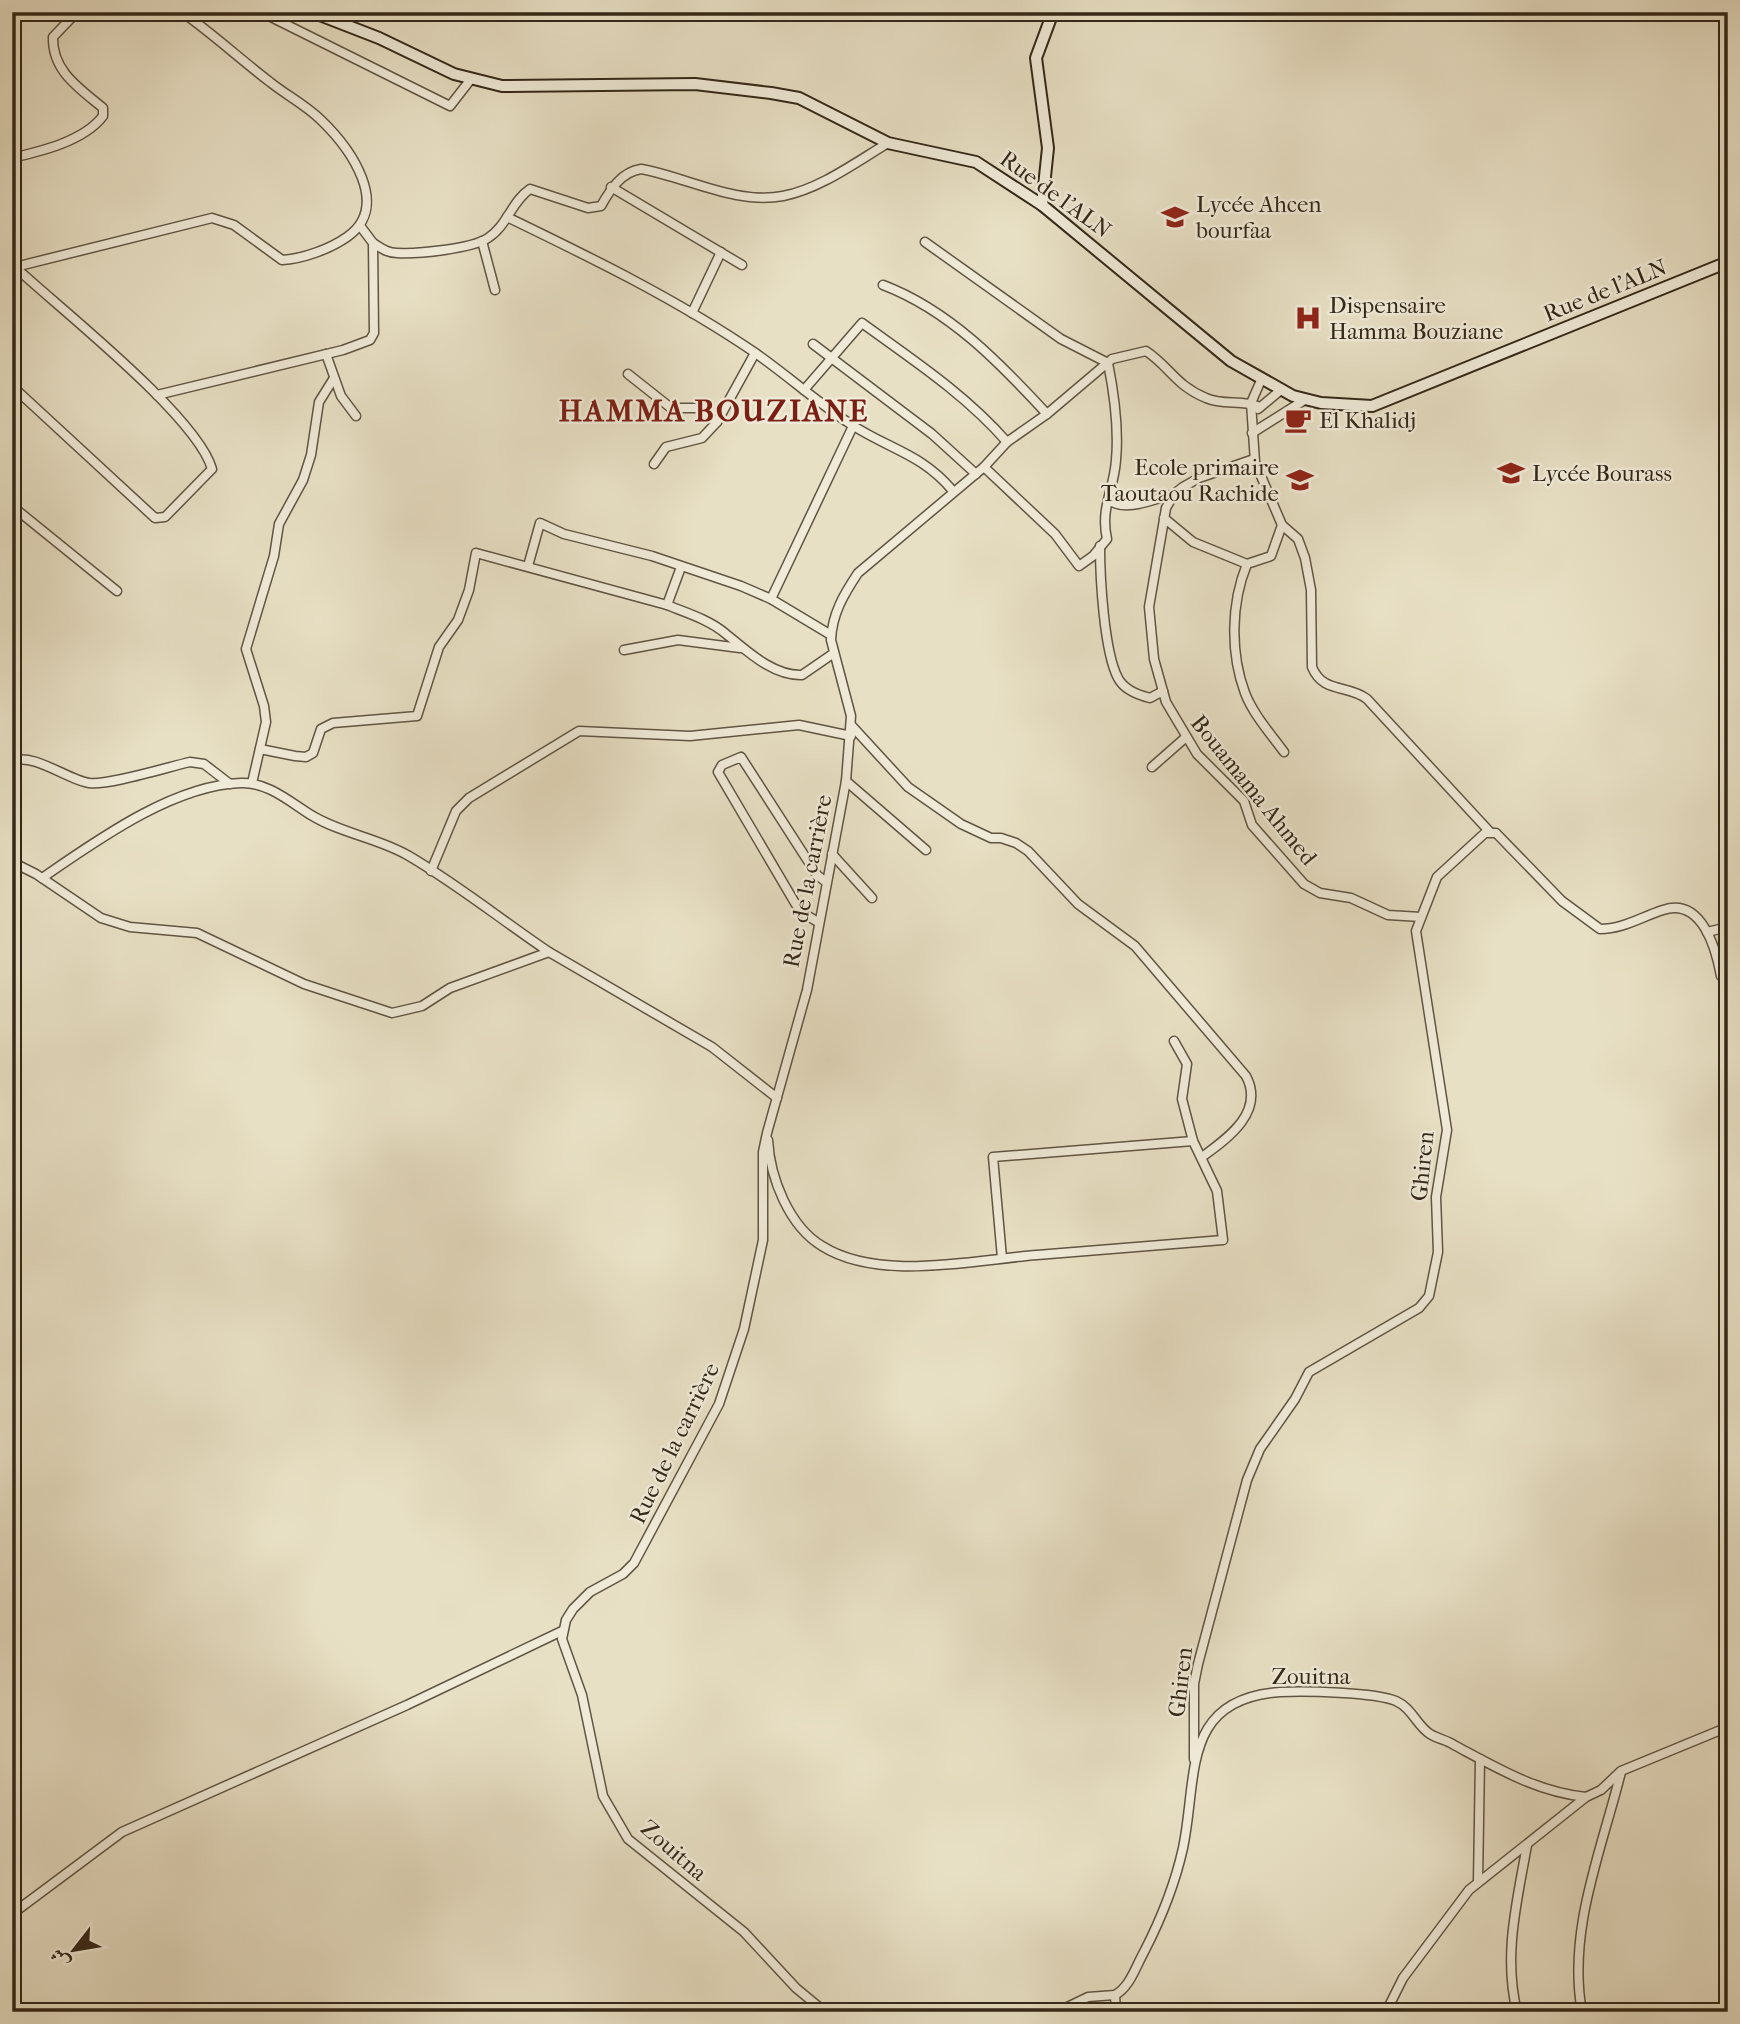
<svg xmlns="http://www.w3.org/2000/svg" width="1740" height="2024" font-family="'IM FELL French Canon',Amiri,serif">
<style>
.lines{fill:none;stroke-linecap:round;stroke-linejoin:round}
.street-casing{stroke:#605543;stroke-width:11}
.secondary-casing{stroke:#332718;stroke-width:14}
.street{stroke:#f0ebd9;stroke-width:8}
.secondary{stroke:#f0ebd9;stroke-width:10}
.labels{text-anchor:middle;stroke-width:5;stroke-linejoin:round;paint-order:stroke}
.street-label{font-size:23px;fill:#332718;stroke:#f0ebd9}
.poi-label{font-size:23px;fill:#332718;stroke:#f0ebd9;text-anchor:start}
.district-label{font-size:30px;font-weight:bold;letter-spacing:2px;fill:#7a1f14;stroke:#f0ebd9}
</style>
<rect width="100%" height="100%" fill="#e8e0c5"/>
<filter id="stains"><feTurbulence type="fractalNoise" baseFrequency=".00286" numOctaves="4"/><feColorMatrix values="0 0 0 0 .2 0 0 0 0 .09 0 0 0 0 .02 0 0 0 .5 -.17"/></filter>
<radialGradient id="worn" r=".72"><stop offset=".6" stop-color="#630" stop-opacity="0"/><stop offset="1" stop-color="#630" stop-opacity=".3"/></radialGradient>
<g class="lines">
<defs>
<g id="street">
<polyline points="269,12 269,16 450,106 471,79"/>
<path d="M 12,158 C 42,151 84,141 103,116 L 103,108 C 79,88 52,71 53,37 L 77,12"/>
<polyline points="611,187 742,265"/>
<path d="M 507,217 C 592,258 676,299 754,352 C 787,375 818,403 852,425 C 891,450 922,454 953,491"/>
<polyline points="482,241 495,290"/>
<path d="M 925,242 L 1061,339 L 1108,363 C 1114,393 1119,428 1116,460 C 1114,490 1100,508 1107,539 L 1093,556 L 1079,566 L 1055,534 L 984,467"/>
<path d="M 373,243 C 381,248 387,253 397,253 C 418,254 471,249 488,238 C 507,226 512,201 530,189 L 588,208 L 601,206 C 610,190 621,172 641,169 C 686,177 736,205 783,196 C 820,189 856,162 888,143"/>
<path d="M 15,267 L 212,218 L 234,225 L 282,260 C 302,259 330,249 347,237 C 392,206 350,148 321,120 C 306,105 286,95 270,82 C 240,59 213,34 182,12"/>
<path d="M 883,285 C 949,310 1000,363 1047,414"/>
<polyline points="692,313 721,252"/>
<polyline points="813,344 932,434 976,474"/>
<polyline points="326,354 341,396 356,416"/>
<polyline points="628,374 671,408 698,408 717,422"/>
<path d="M 1262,378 L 1251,403 L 1255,462 L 1282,525 L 1298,539 L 1305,558 L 1311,590 L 1312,667 C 1323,694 1348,684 1367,699 L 1489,831"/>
<path d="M 12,386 L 155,518 L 165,517 L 212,469 C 197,416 59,308 14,266"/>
<path d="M 804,390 L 862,323 C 913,360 965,394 1007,442"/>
<polyline points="157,395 343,350 370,340 374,333 373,243 361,227"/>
<polyline points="1258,409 1282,389"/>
<polyline points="1252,433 1306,399"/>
<polyline points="1254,459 1199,478 1183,487 1174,494 1166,508 1149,607 1154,659 1166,702 1197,754 1244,801 1252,825 1304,884 1320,893 1351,898 1388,915 1421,917"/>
<polyline points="654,464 666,447 702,438 717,422 755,353"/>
<path d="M 1109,500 C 1126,513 1156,498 1174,494"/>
<polyline points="12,506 117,591"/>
<polyline points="1164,518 1193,542 1247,564"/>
<path d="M 1282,525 L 1271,556 L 1247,564 C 1231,603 1230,653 1245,693 C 1253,714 1270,733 1284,752"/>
<path d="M 1100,546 C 1100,577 1104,652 1118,678 C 1124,690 1138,695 1150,698 L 1163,691"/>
<polyline points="528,566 540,523 564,534 652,556 741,586 771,599 831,635"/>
<path d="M 681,567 L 667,605 C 687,613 710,620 726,634 C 747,651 773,676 802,675 L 834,653"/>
<polyline points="771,599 853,426"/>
<polyline points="624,650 678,640 740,648"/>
<path d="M 851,725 L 908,787 L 961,824 L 991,838 L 1001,838 L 1016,843 L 1028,851 L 1078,904 L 1135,946 L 1246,1076 C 1265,1112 1228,1138 1202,1157"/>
<polyline points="260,749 295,756 306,757 313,753 321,729 333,723 417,716 439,647 458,620 469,590 476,553 667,605"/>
<path d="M 12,762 C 31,751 68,780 89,783 C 107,786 168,767 190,762 L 204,764 L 230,784"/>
<polyline points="1152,767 1185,738"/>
<polyline points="846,781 926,850"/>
<polyline points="252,783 266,722 264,706 246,649 274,556 279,524 303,480 311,455 319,402 334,378"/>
<polyline points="832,854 872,898"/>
<polyline points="12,862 36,874 101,918 130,927 197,933 304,984 392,1013 422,1006 450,988 549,952 712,1047 777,1098"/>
<polyline points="431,871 456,811 469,798 579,731 690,736 799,725 851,736"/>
<path d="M 42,878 C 96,841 173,785 241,783 C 268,782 290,802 311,815 C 342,834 379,838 409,856 C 457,884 503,921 549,952"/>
<polyline points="818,922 801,912 795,903 718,772 722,765 741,757 817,875 826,882"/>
<polyline points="1707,932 1728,927"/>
<path d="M 768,1140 C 770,1178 789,1226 822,1246 C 879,1282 973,1260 1037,1255 C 1099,1250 1161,1245 1223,1240 L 1217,1191 L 1193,1141 L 1182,1099 L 1187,1064 L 1174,1041"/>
<polyline points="1002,1258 993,1157 1193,1141"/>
<path d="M 1194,1759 L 1194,1684 L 1198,1664 L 1247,1480 L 1260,1449 L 1295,1399 L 1309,1372 L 1419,1308 L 1429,1296 L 1438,1252 L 1436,1197 L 1447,1130 L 1416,931 L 1437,877 L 1485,833 L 1496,833 L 1562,901 L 1600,929 C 1623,929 1641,917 1663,910 C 1702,897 1716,949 1721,976"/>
<polyline points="1478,1882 1480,1759"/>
<polyline points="12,1914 122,1832 407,1705 562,1631"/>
<polyline points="1115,1995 1116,2012"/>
<path d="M 825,2012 L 796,1988 L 744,1932 L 628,1839 L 603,1796 L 582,1695 L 562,1639 L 566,1620 L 573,1609 L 590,1592 L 623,1574 L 634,1563 L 719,1404 L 744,1329 L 763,1240 L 763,1152 L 767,1133 L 807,990 L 846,781 L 851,716 L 831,640 C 832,614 844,594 858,573 L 984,467 L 1007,442 L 1047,414 L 1112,359 L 1146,351 C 1170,367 1175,385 1206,398 C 1223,406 1243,399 1260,407"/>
<path d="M 1057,2012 L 1088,1997 L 1115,1995 C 1130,1987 1136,1966 1144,1952 C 1161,1919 1175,1884 1183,1848 C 1198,1778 1180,1699 1280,1692 C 1306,1691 1374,1692 1396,1701 C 1412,1708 1417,1726 1430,1734 C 1438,1739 1447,1740 1454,1745 C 1497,1768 1537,1792 1586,1797 L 1601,1790 L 1621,1771 L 1728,1727"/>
<polyline points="1386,2012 1403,1978 1469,1890 1586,1797"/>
<path d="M 1517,2012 C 1503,1955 1517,1902 1527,1845"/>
<path d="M 1582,2012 C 1567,1931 1602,1849 1621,1772"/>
</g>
<g id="secondary">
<polyline points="312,12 379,38 454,74 502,86 695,84 771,93 799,98 888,143 976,162 1042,205 1231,361 1293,396 1321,403 1372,406 1728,262"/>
<polyline points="1042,205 1048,148 1036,58 1053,12"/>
</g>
</defs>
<use href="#street" class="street-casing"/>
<use href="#secondary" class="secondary-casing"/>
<use href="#street" class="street"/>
<use href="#secondary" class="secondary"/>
</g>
<defs>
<symbol id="school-bare" viewBox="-9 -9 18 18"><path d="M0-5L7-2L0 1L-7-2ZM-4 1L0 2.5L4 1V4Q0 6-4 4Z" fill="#8f2418" stroke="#f0ebd9" stroke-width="2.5" paint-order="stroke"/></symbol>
<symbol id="hospital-bare" viewBox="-9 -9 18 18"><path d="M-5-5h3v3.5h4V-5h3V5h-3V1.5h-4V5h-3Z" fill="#8f2418" stroke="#f0ebd9" stroke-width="2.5" paint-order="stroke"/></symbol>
<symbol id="cafe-bare" viewBox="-9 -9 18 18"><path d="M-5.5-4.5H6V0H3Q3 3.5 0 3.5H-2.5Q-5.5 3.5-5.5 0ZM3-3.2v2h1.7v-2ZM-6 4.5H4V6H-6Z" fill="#8f2418" stroke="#f0ebd9" stroke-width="2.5" paint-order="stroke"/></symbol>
</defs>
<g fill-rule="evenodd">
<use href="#school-bare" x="1156" y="198" width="38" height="38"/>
<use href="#hospital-bare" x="1289" y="299" width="38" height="38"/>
<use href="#cafe-bare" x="1279" y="401" width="38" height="38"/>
<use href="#school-bare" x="1492" y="454" width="38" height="38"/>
<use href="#school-bare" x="1281" y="461" width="38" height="38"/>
</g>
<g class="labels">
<g class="street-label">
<text transform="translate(1056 194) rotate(36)" y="8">Rue de l'ALN</text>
<text transform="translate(1605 290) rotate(-22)" y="8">Rue de l'ALN</text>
<text transform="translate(1254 790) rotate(51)" y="8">Bouamama Ahmed</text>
<text transform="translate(807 881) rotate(-79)" y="8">Rue de la carrière</text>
<text transform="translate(1422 1166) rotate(-84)" y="8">Ghiren</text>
<text transform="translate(674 1443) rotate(-64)" y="8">Rue de la carrière</text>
<text x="1311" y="1684">Zouitna</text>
<text transform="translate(1180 1682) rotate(-83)" y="8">Ghiren</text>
<text transform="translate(674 1850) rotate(41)" y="8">Zouitna</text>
</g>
<g class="poi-label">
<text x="1196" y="212">Lycée Ahcen<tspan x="1196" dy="26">bourfaa</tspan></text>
<text x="1329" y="313">Dispensaire<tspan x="1329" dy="26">Hamma Bouziane</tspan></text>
<text x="1319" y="428">El Khalidj</text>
<text x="1279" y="475" text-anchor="end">Ecole primaire<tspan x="1279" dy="26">Taoutaou Rachide</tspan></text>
<text x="1532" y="481">Lycée Bourass</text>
</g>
<g class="district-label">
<text x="714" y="421">HAMMA BOUZIANE</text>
</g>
</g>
<rect width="1740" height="2024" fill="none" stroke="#e8e0c5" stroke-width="42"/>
<rect x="14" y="14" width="1712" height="1996" fill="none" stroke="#332718" stroke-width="3.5"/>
<rect x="21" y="21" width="1698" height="1982" fill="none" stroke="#332718" stroke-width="2"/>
<g transform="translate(74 1950) rotate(239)" stroke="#f0ebd9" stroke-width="5" paint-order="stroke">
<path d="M0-5L12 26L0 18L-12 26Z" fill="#332718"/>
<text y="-10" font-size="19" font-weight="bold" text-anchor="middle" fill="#332718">ش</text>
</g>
<rect width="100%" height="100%" filter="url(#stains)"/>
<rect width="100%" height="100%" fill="url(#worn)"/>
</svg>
